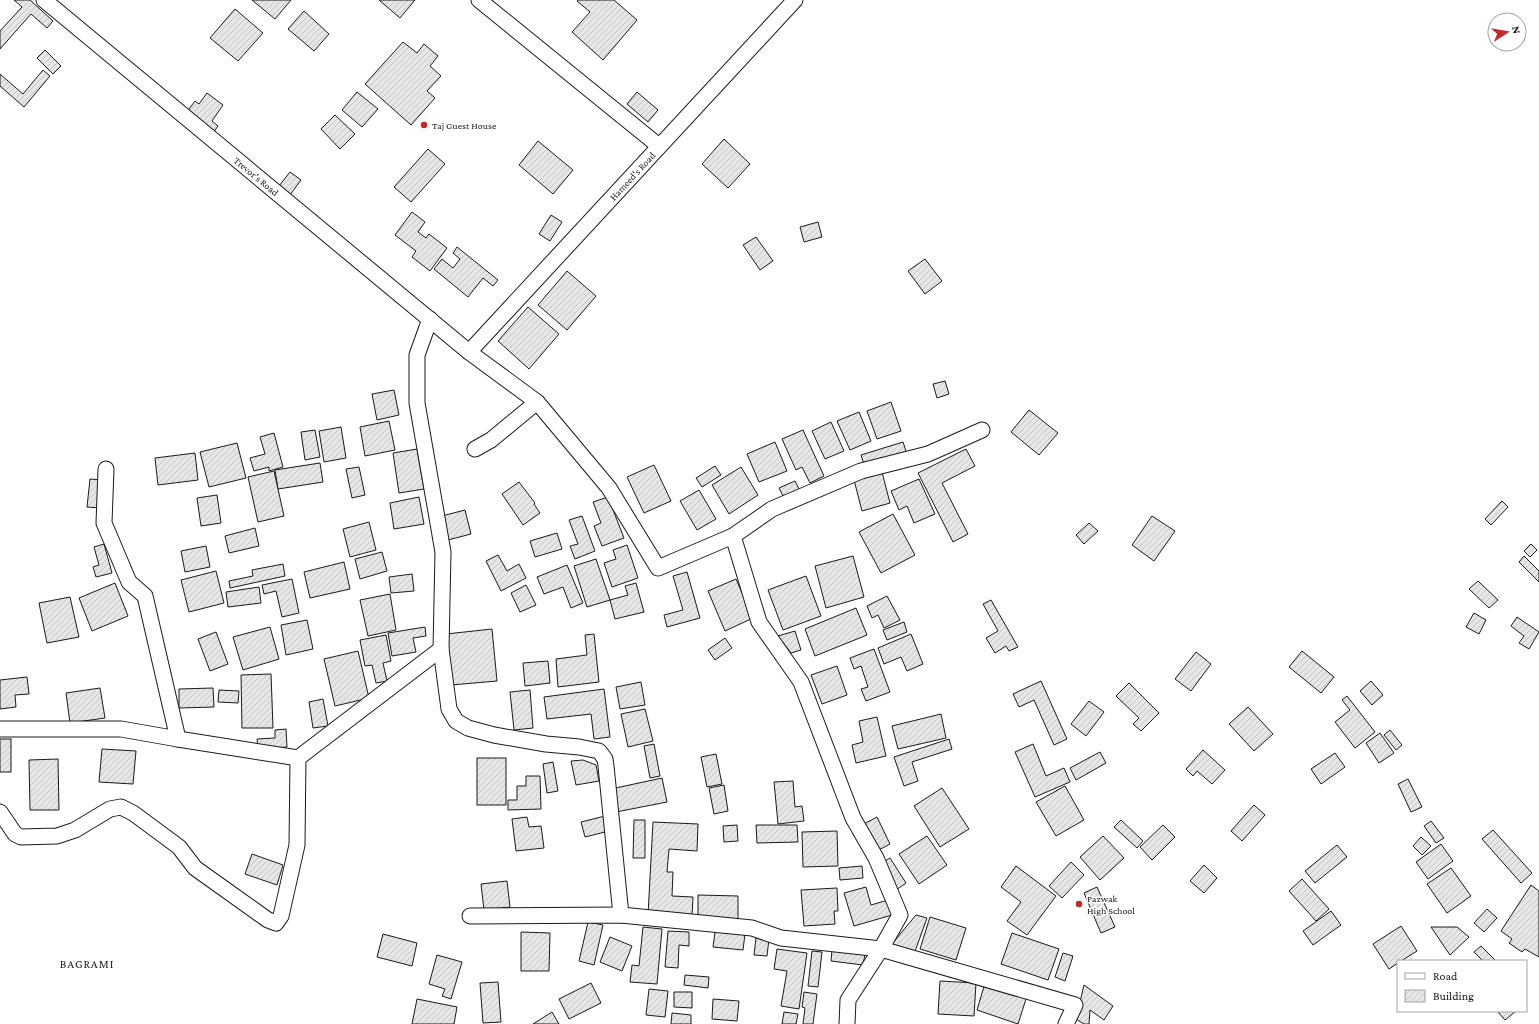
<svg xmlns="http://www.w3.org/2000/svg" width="1539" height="1024" font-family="'Crimson Pro',serif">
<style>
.building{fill:url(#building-hatch);stroke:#1a1a1a}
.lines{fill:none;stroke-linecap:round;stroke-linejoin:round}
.minor-casing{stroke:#1a1a1a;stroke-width:17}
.minor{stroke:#fff;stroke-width:15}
.poi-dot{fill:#c62828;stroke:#fff;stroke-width:1.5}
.labels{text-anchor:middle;stroke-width:3;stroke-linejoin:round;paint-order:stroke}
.poi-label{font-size:10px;fill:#1a1a1a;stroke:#fff;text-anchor:start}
.street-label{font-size:10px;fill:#1a1a1a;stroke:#fff}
.quarter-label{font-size:12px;letter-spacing:1px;fill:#1a1a1a;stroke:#fff}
</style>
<defs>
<pattern id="building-hatch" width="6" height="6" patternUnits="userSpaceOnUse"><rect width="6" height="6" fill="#e6e6e6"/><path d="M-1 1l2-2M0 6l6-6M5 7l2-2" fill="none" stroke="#c5c5c5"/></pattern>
</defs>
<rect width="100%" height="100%" fill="#fff"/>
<g class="building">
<polygon points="14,0 30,0 53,21 47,28 31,14 0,49 0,31 22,7"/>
<polygon points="252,0 291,0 275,19"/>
<polygon points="379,0 415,0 400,18"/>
<polygon points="578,0 614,0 637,20 603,60 572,32 590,12 577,1"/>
<polygon points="235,9 263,33 238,61 210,38"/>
<polygon points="304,11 329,34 314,51 288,29"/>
<polygon points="403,42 417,53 424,44 438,56 430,66 441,76 427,91 435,98 411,125 365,84"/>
<polygon points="45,50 61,66 53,74 37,58"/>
<polygon points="43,70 50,76 24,107 0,86 0,74 23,94"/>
<polygon points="357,92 378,109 362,127 342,110"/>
<polygon points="637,92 658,110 648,122 627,104"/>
<polygon points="207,93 223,105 212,121 218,126 213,133 186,113 195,101 199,104"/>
<polygon points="335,115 355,134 340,149 321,129"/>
<polygon points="724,139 750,164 728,188 702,164"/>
<polygon points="538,141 573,170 553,194 519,165"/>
<polygon points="428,149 445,164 411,202 394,187"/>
<polygon points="290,172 301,180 290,195 279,186"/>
<polygon points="412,212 425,222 418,232 426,238 429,234 447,248 430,271 412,257 416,251 395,235"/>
<polygon points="551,215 562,222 550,241 539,234"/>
<polygon points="818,222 822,237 804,242 800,227"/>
<polygon points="756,237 773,261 760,270 743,245"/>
<polygon points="457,247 498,280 493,286 483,278 468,297 434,269 442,259 453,268 460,259 453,253"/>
<polygon points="925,259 942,281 925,294 908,271"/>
<polygon points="567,271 596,296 567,330 538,305"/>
<polygon points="528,307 559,334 529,369 498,341"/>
<polygon points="945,381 949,394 937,398 933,384"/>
<polygon points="394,390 399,415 377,420 372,394"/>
<polygon points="891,402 901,431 877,439 867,411"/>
<polygon points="1029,410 1058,433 1039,455 1011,432"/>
<polygon points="859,412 871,441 850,450 837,421"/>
<polygon points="389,421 395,450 365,456 360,427"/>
<polygon points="831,422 844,451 825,459 812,431"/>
<polygon points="341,427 346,458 324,462 319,431"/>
<polygon points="315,430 320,457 305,460 301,432"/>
<polygon points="803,430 824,476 810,483 802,467 796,470 782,439"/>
<polygon points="274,433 283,467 269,471 269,467 254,471 250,458 265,454 260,437"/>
<polygon points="775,442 787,471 759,482 747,454"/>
<polygon points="903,442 907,454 865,467 861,455"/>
<polygon points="237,443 246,478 209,487 200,452"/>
<polygon points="417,449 424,489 399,493 393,453"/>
<polygon points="966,449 975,466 942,483 968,534 953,542 918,473"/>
<polygon points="195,453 198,480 158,485 155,458"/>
<polygon points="320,463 323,482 278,489 275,470"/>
<polygon points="654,465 671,501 644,513 627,477"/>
<polygon points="715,466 721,475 702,487 696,478"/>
<polygon points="359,467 365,495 352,498 346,469"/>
<polygon points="741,467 758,495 729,514 712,485"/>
<polygon points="274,471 284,516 258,522 248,477"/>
<polygon points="882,472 890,503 862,511 854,480"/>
<polygon points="90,479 102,480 100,508 87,507"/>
<polygon points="919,479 935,514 914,523 907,506 899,510 891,491"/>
<polygon points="795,481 800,491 784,498 779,488"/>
<polygon points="519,482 535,503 534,504 540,513 523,525 502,494"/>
<polygon points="699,490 716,519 697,530 680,501"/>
<polygon points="217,495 221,523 201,526 197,498"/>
<polygon points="419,497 424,524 394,529 390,503"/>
<polygon points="608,497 624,538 602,546 594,526 601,523 593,502"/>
<polygon points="1502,501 1508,507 1491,525 1485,519"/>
<polygon points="465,510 471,534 444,541 438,517"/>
<polygon points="893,514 915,555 881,573 859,532"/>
<polygon points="582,516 595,551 575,559 570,546 578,544 569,520"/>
<polygon points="1152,516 1175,531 1154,561 1132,545"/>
<polygon points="369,522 376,550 350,557 343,529"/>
<polygon points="1089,523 1098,531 1084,544 1076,535"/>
<polygon points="255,528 259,546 229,553 225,536"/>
<polygon points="557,533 562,549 535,557 530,541"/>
<polygon points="104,544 112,573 96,577 93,567 99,565 94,547"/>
<polygon points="1531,544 1537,550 1530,557 1524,551"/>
<polygon points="627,545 638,578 612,587 604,563 616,559 613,550"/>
<polygon points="206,546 210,567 185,572 181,551"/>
<polygon points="382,552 387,571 360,579 355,559"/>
<polygon points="498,555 507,571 519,564 526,578 501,591 486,561"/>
<polygon points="853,556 864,597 826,608 815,566"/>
<polygon points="1524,556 1539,571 1539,582 1519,562"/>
<polygon points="596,559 610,600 587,607 574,566"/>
<polygon points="344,562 350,589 310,598 304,572"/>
<polygon points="283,564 285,576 230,588 229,581 253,576 252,570"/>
<polygon points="567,565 583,603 571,608 563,587 544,594 537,577"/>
<polygon points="216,571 224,603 189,612 181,580"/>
<polygon points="687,572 700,618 667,627 664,615 683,610 673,576"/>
<polygon points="412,574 414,591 391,593 389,577"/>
<polygon points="806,576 821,616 783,630 768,590"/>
<polygon points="292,579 299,613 282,617 276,591 264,594 262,585"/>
<polygon points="736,579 753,618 725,631 708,591"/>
<polygon points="1478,581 1498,600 1489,608 1469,589"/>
<polygon points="115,583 128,616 92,631 79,598"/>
<polygon points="636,583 644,612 615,619 610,600 628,595 625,586"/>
<polygon points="526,585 536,605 520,612 511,593"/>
<polygon points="259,587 261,603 228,607 226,592"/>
<polygon points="390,594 396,630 368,636 360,600"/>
<polygon points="887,596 900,620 884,628 878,615 872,618 867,606"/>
<polygon points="70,597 79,637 47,643 39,603"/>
<polygon points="991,600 1018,647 1009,651 1006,646 995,653 986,638 998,631 983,604"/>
<polygon points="856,608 867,635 815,656 805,629"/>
<polygon points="1474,613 1486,620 1479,634 1466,627"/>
<polygon points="1517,617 1539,632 1529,649 1519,643 1524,636 1511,626"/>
<polygon points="307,620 313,649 286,655 281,625"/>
<polygon points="904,622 907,632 887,640 883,630"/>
<polygon points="270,627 279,659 243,670 233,637"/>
<polygon points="425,627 426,636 413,638 416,652 392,656 388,633"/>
<polygon points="492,629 497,681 451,685 446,634"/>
<polygon points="795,631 801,650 791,653 778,636"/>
<polygon points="216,632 228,664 210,671 198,639"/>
<polygon points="594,634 599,682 558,687 556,659 587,655 585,635"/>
<polygon points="911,634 923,664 907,671 901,657 884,664 878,648"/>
<polygon points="386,635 391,661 383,663 387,681 376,683 372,665 365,666 360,640"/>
<polygon points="725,638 732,648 715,660 708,650"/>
<polygon points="874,649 890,692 866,701 861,689 868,687 861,666 854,669 850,658"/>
<polygon points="358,651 369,698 335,706 324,659"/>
<polygon points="1302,651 1334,677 1321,693 1289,667"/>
<polygon points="1196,652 1211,664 1191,691 1175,679"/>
<polygon points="548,661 550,683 525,686 523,663"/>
<polygon points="837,666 847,695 822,704 811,675"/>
<polygon points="271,674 273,728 242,728 241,675"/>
<polygon points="27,677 29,694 15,695 16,707 0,709 0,680"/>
<polygon points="1041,681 1067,739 1054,745 1034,700 1019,707 1013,694"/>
<polygon points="1371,681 1383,695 1372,705 1360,691"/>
<polygon points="641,682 645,705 620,709 616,687"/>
<polygon points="1129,683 1159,713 1141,731 1133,724 1139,718 1116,696"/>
<polygon points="100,688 105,718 70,723 66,693"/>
<polygon points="213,688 214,707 179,708 179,689"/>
<polygon points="604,689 610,737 594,739 591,714 547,719 544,697"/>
<polygon points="219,690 239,691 238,703 218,702"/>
<polygon points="530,690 533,728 514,730 510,692"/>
<polygon points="1347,696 1375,732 1355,748 1335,722 1350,710 1342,700"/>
<polygon points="323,699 328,726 313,728 309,702"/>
<polygon points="1089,701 1104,712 1086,736 1071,724"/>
<polygon points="1248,707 1273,734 1254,751 1229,724"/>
<polygon points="645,709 653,741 628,747 621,714"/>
<polygon points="941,714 946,738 898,749 892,726"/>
<polygon points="877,717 886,756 856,763 852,745 863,742 859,721"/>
<polygon points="286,729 287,747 258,749 257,739 275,738 275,730"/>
<polygon points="1390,730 1402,745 1396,750 1384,735"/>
<polygon points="1380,733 1394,753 1379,763 1366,743"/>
<rect x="0" y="739" width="11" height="33"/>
<polygon points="949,739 952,749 912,762 918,781 904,786 894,757"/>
<polygon points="654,744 660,776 650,778 644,746"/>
<polygon points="1033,744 1046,776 1064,768 1070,782 1035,797 1015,752"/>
<polygon points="102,749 136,751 133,784 99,782"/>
<polygon points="1203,750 1225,770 1212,784 1197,771 1193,776 1186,769"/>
<polygon points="1100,752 1106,763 1076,780 1070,768"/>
<polygon points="1335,753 1345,767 1321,784 1311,769"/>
<polygon points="716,754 722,784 707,787 701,757"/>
<rect x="477" y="758" width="29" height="47"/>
<polygon points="58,759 59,810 30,810 29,760"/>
<polygon points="583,760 596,765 599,781 576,785 571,761"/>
<polygon points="553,762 558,791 547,793 543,764"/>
<polygon points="526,776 540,776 541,809 508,810 508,800 517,800 517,786 526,786"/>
<polygon points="662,778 667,802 616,812 611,789"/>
<polygon points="1408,779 1422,807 1411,812 1398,784"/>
<polygon points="793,781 795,807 802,806 804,821 778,824 774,782"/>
<polygon points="724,785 728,811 714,814 709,788"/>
<polygon points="1065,786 1084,820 1056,836 1036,802"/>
<polygon points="942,788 969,829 940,847 914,806"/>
<polygon points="1254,805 1265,815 1242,841 1231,831"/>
<polygon points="605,816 609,831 585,837 581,822"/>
<polygon points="527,817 529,827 541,826 544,848 516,851 512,819"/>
<polygon points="877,817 890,844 875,852 862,825"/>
<polygon points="634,820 645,820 645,858 633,858"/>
<polygon points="1121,820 1143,841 1137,848 1114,827"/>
<polygon points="1431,821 1444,838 1436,843 1424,826"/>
<polygon points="653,822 698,824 697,851 669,849 667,872 673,872 672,896 693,897 692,917 648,915"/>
<polygon points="737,825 738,841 724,842 723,826"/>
<polygon points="756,825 797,825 798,842 757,843"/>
<polygon points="1163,825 1175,837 1152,860 1140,847"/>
<polygon points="1493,830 1532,873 1521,883 1482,839"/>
<polygon points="837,831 838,866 803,867 802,832"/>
<polygon points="927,836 947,865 919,884 899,854"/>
<polygon points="1103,836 1124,858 1100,880 1080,857"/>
<polygon points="1421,837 1431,846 1422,855 1413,846"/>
<polygon points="1441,844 1453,861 1428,879 1416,862"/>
<polygon points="1337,845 1347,857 1315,883 1305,871"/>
<polygon points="252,854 283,865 277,885 245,874"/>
<polygon points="890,858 906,883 896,890 880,864"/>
<polygon points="1071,862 1084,875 1062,898 1049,886"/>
<polygon points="1204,865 1217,878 1204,893 1190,881"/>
<polygon points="862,866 863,878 840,880 839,868"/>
<polygon points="1016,866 1056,896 1027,935 1007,921 1021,902 1001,887"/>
<polygon points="1451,868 1471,896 1447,913 1427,884"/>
<polygon points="1302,879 1329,909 1316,921 1289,891"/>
<polygon points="507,881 510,907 484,910 481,884"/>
<polygon points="1531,885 1539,891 1539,957 1525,949 1522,952 1509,943 1512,939 1501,931"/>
<polygon points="866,887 871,905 888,900 892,915 854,926 844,893"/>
<polygon points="1097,887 1115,927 1101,933 1084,893"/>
<polygon points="837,888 838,911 834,911 835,924 804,926 801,890"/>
<polygon points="698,895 738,896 738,920 698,919"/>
<polygon points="1487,909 1497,918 1484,932 1474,923"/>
<polygon points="1331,911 1341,925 1313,945 1303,931"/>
<polygon points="916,915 927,918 914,954 891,945"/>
<polygon points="930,917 966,928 956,960 920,949"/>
<polygon points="588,922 603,925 594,965 579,961"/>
<polygon points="1401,926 1417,951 1401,961 1398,961 1398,963 1389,969 1373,944"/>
<polygon points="643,927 662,929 657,984 630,982 632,965 639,966"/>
<polygon points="1431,927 1457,927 1469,937 1450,955"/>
<polygon points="668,931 689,932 689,946 679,945 678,968 665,967"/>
<polygon points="521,932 550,933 549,971 521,971"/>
<polygon points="715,932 745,934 743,950 713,947"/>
<polygon points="1012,933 1059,949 1048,980 1001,964"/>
<polygon points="383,934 417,943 412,966 377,957"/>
<polygon points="610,937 632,946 622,971 600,962"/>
<polygon points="756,938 769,939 767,956 754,955"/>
<polygon points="1481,946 1496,961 1483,961 1474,952"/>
<polygon points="777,949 807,953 799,1009 781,1006 787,971 774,969"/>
<polygon points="832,950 865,954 863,965 831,961"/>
<polygon points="812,951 822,952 818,987 808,986"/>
<polygon points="1063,953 1073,956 1065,981 1055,977"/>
<polygon points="437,955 462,962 451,999 442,996 445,989 429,984"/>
<polygon points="685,975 709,977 708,988 684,985"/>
<polygon points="940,981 976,983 974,1016 938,1014"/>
<polygon points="498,982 501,1022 483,1023 480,983"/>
<polygon points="591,983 601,1003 569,1019 559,999"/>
<polygon points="985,983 1027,996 1018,1024 977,1010"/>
<polygon points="1084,985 1113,1006 1104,1020 1090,1010 1089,1024 1084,1024 1076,1019"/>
<polygon points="649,989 668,991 665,1017 646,1015"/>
<polygon points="674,992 692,992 692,1008 674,1007"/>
<polygon points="804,992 817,994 813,1024 803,1024 805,1008 802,1007"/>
<polygon points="417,999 457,1007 454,1024 412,1024"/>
<polygon points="713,999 739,1001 737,1021 712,1019"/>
<polygon points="1497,1011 1516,1011 1505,1020"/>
<polygon points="552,1012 559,1024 533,1024"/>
<polygon points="784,1012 798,1014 796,1024 782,1024"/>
<polygon points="672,1013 691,1015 691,1024 671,1024"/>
</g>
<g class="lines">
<defs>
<g id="minor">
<path id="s1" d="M 44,0 L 469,352 L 537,402 L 609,488 L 658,568 L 733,536 L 759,622 L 801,682 L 853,818 L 876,858 L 900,915 L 881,949 L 848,1000 L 847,1024"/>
<polyline points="479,0 659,146"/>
<polyline points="430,319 417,355 417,403 443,552 441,649 449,709 456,721 468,728 494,735 546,744 579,747 599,751 605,759 606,766 621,915"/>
<path id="s2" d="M 469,352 L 795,0"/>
<polyline points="475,449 491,440 537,402"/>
<polyline points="106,469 104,523 129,582 145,596 178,739 298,758 441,649"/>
<polyline points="733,536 772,509 861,471 928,454 982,430"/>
<polyline points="0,729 121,729 178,739"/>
<polyline points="0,812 15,834 21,837 57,836 75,830 110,809 121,807 133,813 179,847 195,868 268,920 276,923 281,916 297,845 298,758"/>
<polyline points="470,916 621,915 752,928 781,938 881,949 1075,1005 1066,1024"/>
</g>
</defs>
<use href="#minor" class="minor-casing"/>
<use href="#minor" class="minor"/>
</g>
<g class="poi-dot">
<circle cx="424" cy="125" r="4"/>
<circle cx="1079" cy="904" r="4"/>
</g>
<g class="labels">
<g class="poi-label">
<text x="432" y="129">Taj Guest House</text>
<text x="1087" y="902">Pazwak<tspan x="1087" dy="12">High School</tspan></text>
</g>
<g class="street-label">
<text dy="4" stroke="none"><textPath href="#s1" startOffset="276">Trevor's Road</textPath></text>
<text dy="4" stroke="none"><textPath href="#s2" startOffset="240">Hameed's Road</textPath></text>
</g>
<g class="quarter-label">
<text x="87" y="968">BAGRAMI</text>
</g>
</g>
<rect x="1397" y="960" width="130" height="52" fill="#ffffff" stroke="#a3a3a3"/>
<rect x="1405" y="973" width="20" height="6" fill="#ffffff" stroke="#a3a3a3"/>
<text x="1433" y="980" font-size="12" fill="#1a1a1a">Road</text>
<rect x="1405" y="990" width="20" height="12" fill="url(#building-hatch)" stroke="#a3a3a3"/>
<text x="1433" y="1000" font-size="12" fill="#1a1a1a">Building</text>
<g transform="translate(1507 32) rotate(78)"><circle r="19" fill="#ffffff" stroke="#a3a3a3"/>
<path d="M0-3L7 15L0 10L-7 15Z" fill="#c62828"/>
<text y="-6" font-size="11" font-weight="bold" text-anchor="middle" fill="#1a1a1a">N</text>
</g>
</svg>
